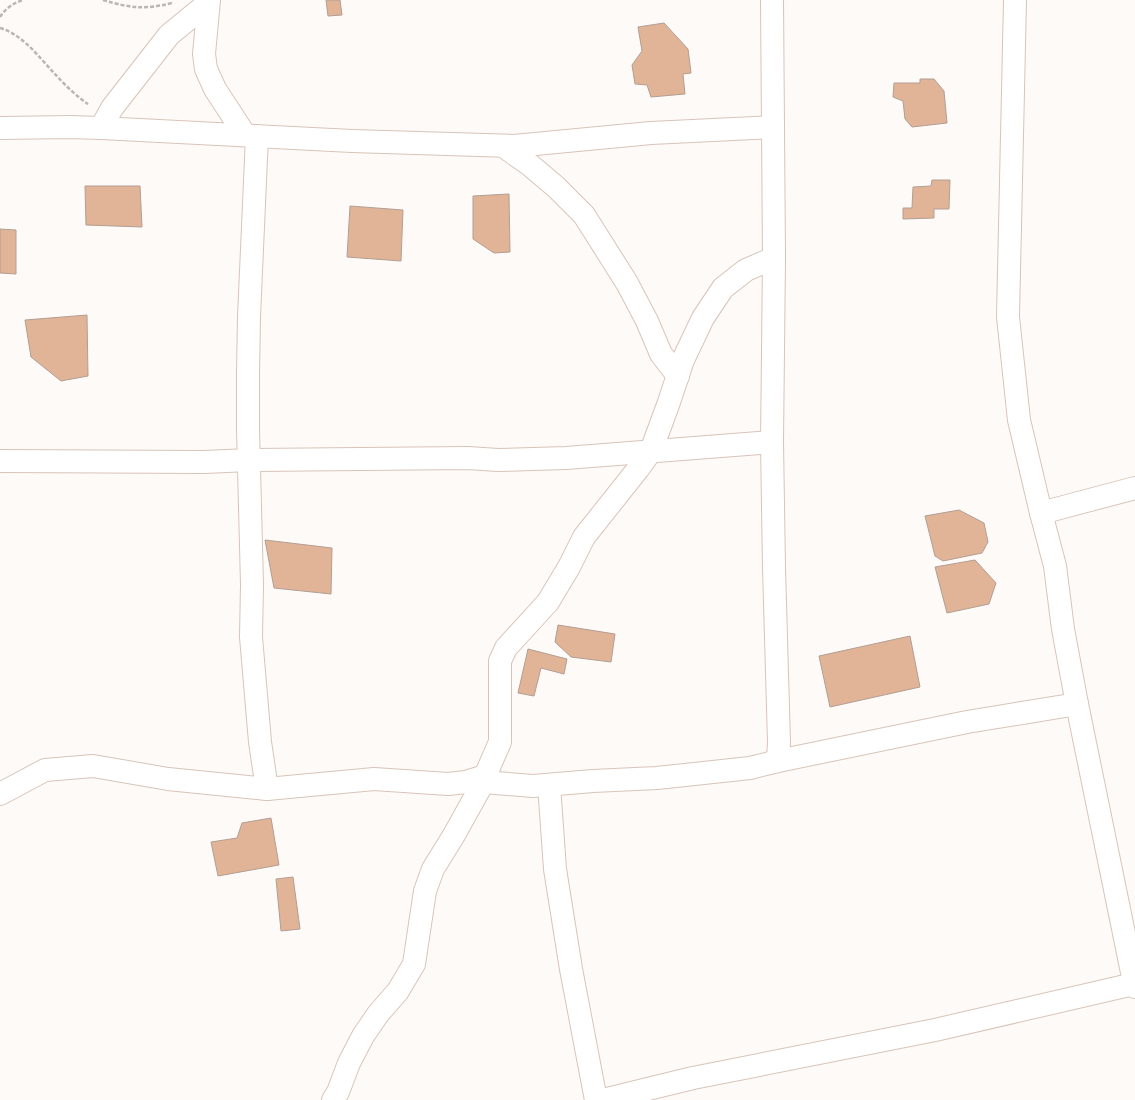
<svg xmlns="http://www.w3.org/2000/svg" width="1135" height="1100" font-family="Quicksand,sans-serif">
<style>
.building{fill:#e1b397;stroke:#b29f93}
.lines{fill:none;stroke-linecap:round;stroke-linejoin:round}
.minor-casing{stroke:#d8c4b8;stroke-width:24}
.path{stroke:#bbb6b3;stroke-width:2.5;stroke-dasharray:4 2;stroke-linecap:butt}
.minor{stroke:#fff;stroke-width:22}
</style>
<rect width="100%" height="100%" fill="#fefaf8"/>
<g class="building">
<polygon points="326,0 340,0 342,15 328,16"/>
<polygon points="664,23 688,49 691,73 683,74 685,94 651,97 647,85 635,84 632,65 642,51 638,27"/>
<polygon points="920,79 934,79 944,91 947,123 912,127 905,119 903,101 893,97 894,83 920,83"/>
<polygon points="932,180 950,180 949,209 934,209 934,218 903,219 903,208 912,208 913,187 931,186"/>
<polygon points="85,186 140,186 142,227 86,225"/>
<polygon points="509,194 510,252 494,253 473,239 473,196"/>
<polygon points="350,206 403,210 401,261 347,257"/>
<polygon points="0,229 16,230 16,274 0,273"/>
<polygon points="87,315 88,376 61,381 31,357 25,320"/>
<polygon points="959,510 984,523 988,542 982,553 943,561 935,556 925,516"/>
<polygon points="265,540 332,548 331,594 274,588"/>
<polygon points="975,560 996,583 989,604 947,613 935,567"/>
<polygon points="558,625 615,634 611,662 571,657 555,642"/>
<polygon points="910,636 920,687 830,707 819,656"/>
<polygon points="528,649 567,659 564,674 541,668 534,696 518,693"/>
<polygon points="271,818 279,865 218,876 211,842 237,838 242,823"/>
<polygon points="293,877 300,929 281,931 276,879"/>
</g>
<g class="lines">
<defs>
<g id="minor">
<polyline points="209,0 204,54 206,69 215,89 245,135"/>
<polyline points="772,0 774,258 772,442 774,568 779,742 778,761"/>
<polyline points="1015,0 1008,317 1019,420 1041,513 1055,566 1063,629 1077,704 1135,987"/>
<polyline points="0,128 70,127 101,128 352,141 514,146 651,133 773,127"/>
<polyline points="101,128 112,108 169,35 208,3"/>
<polyline points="257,136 249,317 248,373 248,428 252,585 251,637 260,742 267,789"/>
<polyline points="503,146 530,165 556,187 584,215 627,283 647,321 661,354 678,376"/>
<polyline points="0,461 204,462 249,460 468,458 498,460 566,458 772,442"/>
<polyline points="1041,513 1135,488"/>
<polyline points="483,782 533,786 593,781 657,778 750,768 778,761 967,722 1077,704"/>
<polyline points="549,785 555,869 571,969 596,1100"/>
<polyline points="0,794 45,770 93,766 168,779 267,789 374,779 448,784 466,782 485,776"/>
<polyline points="333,1100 338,1092 349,1063 363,1036 378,1014 398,991 414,964 425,891 433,869 454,835 479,790 500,742 500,661 506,648 548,602 569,567 584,537 638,469 651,451 668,405 683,360 703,318 723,288 746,270 774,258"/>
<polyline points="603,1100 693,1078 935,1030 1134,984"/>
</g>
</defs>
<use href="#minor" class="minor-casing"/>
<g class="path">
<path d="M 103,0 C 130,8 144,10 172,3"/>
<path d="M 0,17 C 5,9 14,2 24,0"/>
<path d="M 0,28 C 22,34 39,57 54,73 C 64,84 76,96 88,104"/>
</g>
<use href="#minor" class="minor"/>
</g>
</svg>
